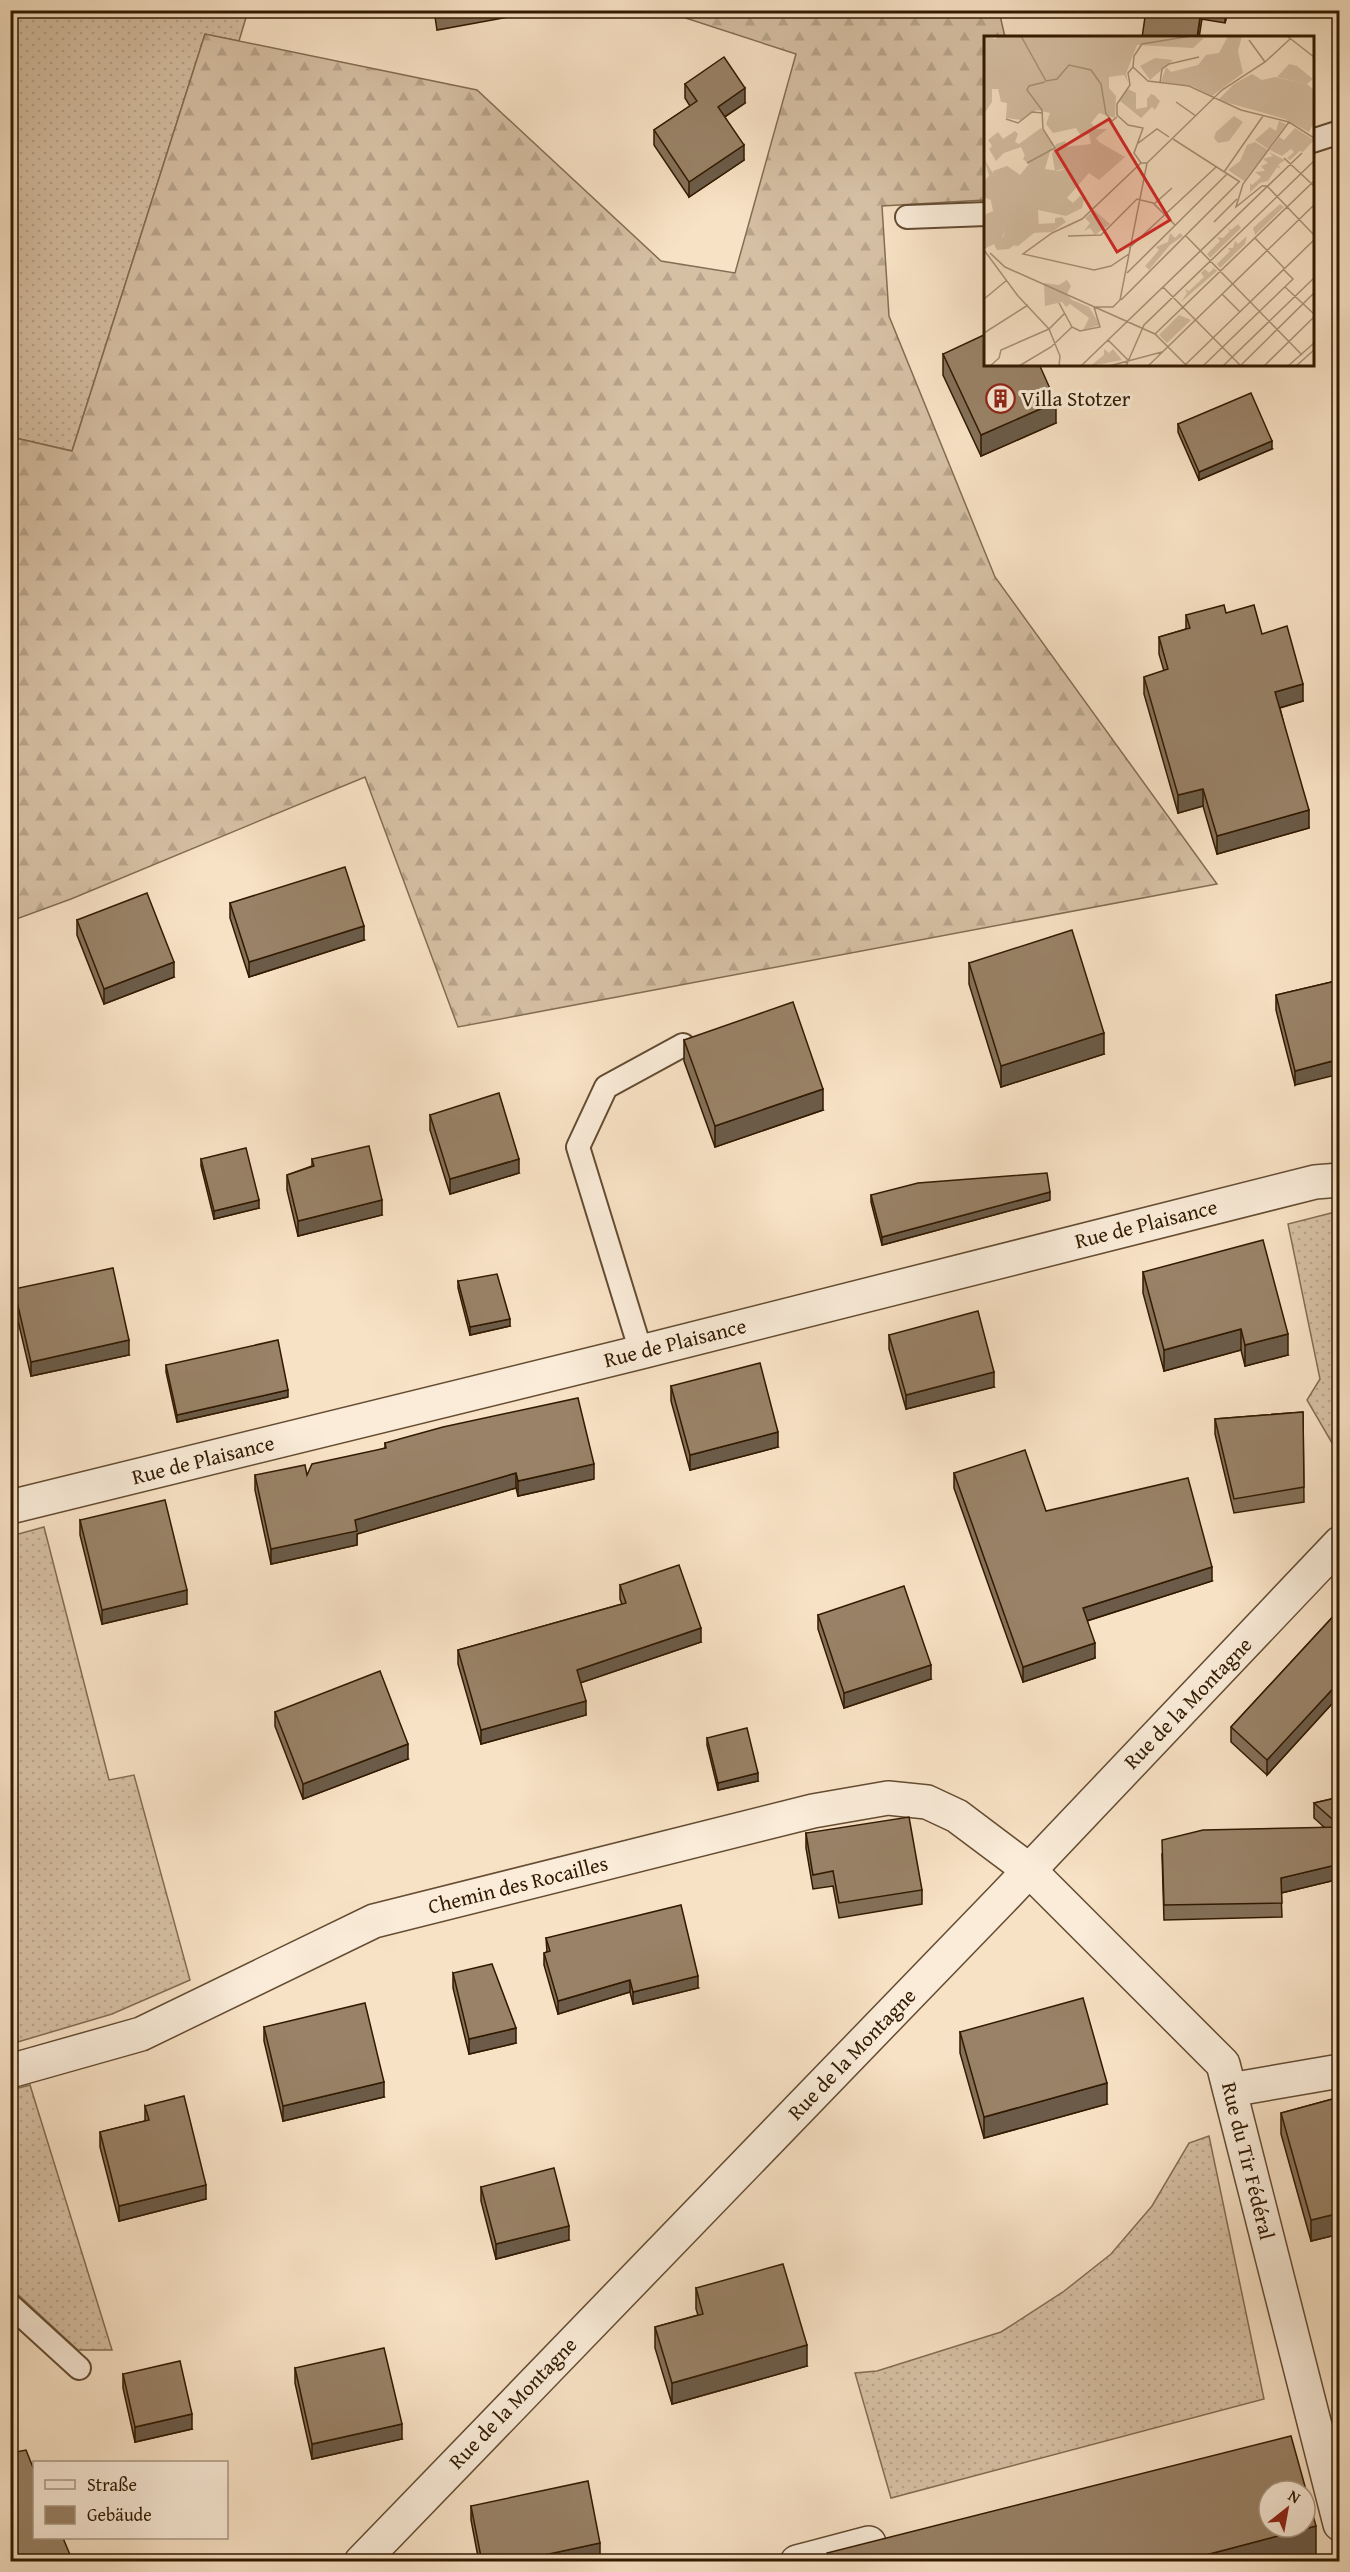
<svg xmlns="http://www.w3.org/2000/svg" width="1350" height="2572" font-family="'Gentium Book Plus',serif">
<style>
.grass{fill:url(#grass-dots);stroke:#846d52;stroke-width:1.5}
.forest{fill:url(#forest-firs);stroke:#846d52;stroke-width:1.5}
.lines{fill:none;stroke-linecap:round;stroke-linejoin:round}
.service-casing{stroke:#644c32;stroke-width:26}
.minor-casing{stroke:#644c32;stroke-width:36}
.service{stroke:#faecd9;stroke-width:22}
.minor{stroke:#faecd9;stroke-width:33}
.wall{fill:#847059;stroke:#321a01;stroke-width:1.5}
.shaded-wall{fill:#6b5b48;stroke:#321a01;stroke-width:1.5}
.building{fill:#998267;stroke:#321a01;stroke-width:1.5;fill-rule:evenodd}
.labels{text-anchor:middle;stroke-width:6;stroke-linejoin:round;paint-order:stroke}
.poi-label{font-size:21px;fill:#321a01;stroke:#faecd9;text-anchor:start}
.street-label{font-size:21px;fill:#321a01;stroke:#faecd9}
.inset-road{fill:none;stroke:#a99277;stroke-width:1.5}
.view{fill:#d62828;fill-opacity:0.15;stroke:#d62828;stroke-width:3}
.inset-edge{fill:none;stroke:#321a01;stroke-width:3}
</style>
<defs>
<pattern id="grass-dots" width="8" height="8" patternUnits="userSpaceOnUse" patternTransform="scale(1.5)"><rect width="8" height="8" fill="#d6c0a4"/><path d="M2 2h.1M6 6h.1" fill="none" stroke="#b8a48b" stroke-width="1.8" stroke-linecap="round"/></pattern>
<pattern id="forest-firs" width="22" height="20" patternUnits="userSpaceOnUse" patternTransform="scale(1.5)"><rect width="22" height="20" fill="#d6c0a4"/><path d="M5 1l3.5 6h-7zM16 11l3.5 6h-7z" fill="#b8a48b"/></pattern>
</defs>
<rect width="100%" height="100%" fill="#f8e2c5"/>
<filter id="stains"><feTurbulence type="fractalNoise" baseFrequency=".00333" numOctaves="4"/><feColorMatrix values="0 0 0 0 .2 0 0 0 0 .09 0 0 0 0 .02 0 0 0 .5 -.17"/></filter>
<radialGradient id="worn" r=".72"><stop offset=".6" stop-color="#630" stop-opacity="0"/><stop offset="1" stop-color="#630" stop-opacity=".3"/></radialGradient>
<g class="grass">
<polygon points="11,11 248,11 239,41 205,34 72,451 11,437"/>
<polygon points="1339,1211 1340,1211 1339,1455 1307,1400 1320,1379 1288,1224"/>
<polygon points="44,1527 109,1780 134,1775 190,1980 112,2014 11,2044 11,1536"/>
<polygon points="30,2085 112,2350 78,2350 11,2288 11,2090"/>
<polygon points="1209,2136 1264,2399 891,2498 855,2373 877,2371 1001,2332 1063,2292 1111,2254 1152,2206 1189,2143"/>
</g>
<polygon class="forest" points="664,11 999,11 1005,37 986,38 985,200 882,206 889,316 995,577 1217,884 458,1027 365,777 71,899 11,921 11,437 72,451 205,34 477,90 661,261 735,273 796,54"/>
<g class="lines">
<defs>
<g id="service">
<polyline points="1312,141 1340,132"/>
<polyline points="907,217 986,214"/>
<polyline points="641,1352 578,1147 606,1087 683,1045"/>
<polyline points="10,2305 79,2368"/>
</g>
<g id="minor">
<polyline points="10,1507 641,1352 1315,1182 1340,1180"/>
<polyline points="10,2071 141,2034 374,1921 813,1811 888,1798 927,1802 957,1816 1029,1870 1223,2064 1340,2524"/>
<polyline points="1230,2090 1340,2071"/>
<polyline points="361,2562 1002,1899 1340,1543"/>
<polyline points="797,2562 869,2543"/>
</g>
</defs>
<use href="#service" class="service-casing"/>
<use href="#minor" class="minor-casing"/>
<use href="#service" class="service"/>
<use href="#minor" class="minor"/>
</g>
<g class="wall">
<polygon points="434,10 530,10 530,13 437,30"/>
<polygon points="1146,10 1228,10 1225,23"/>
<polygon points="685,84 745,103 725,117 744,160 689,197 654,145 654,130 690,106 685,98"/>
<polygon points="943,354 1056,423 981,456 943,375"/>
<polygon points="1178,424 1272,449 1199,480 1178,432"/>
<polygon points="1226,613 1262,634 1303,701 1280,708 1309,828 1217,854 1203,806 1178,813 1144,694 1144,677 1164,671 1159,654 1159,637 1186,629 1186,615"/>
<polygon points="230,903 364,940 249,977 230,918"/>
<polygon points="77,920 174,977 104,1004 77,935"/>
<polygon points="969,963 1104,1054 1001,1087 969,984"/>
<polygon points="1340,980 1295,1085 1276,1010 1276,995"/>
<polygon points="684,1040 823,1110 715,1147 684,1061"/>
<polygon points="430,1115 519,1173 450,1194 430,1130"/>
<polygon points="201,1159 259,1208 214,1219 201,1166"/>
<polygon points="312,1159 382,1215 298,1236 287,1190 287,1175 312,1166"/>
<polygon points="871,1195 1050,1200 882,1245 871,1202"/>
<polygon points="1143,1272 1288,1355 1245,1366 1241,1350 1164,1371 1143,1293"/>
<polygon points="458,1281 510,1326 470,1335 458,1288"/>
<polygon points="14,1289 129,1355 31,1376 14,1304"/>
<polygon points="889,1335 994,1387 906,1409 889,1349"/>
<polygon points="166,1365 288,1397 177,1422 166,1372"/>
<polygon points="671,1386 778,1447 690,1470 671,1401"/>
<polygon points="1303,1412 1304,1502 1234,1513 1215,1434 1215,1419"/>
<polygon points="385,1443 594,1479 518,1496 516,1488 357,1534 357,1545 271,1564 255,1490 255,1475 307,1475 385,1448"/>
<polygon points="954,1473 1046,1511 1212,1581 1087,1621 1095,1658 1023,1682 954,1488"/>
<polygon points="80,1520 187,1604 102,1624 80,1535"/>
<polygon points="620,1585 701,1642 580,1683 586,1715 481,1744 458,1664 458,1650 622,1604 620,1599"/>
<polygon points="1340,1609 1340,1695 1267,1775 1231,1742 1231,1727"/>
<polygon points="818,1615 931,1679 844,1708 818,1629"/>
<polygon points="275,1712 408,1759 303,1799 275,1726"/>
<polygon points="707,1738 758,1781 718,1790 707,1745"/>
<polygon points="1340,1797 1340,1879 1281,1893 1282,1917 1164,1920 1162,1854 1324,1827 1314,1818 1314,1803"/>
<polygon points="806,1833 922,1890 922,1904 839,1918 833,1886 813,1889 806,1848"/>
<polygon points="546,1938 698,1988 633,2004 630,1992 558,2014 544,1965 544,1953 547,1952"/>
<polygon points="453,1973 516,2043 469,2054 453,1988"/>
<polygon points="264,2027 384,2097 283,2121 264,2041"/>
<polygon points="960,2032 1107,2104 984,2138 960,2053"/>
<polygon points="1340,2097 1340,2234 1311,2241 1281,2134 1281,2113"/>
<polygon points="145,2106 206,2199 119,2221 100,2147 100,2132 145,2121"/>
<polygon points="481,2187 569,2240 496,2259 481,2201"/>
<polygon points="696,2288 807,2366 672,2404 655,2348 655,2327 698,2315 696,2309"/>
<polygon points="295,2368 402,2439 312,2459 295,2383"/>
<polygon points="123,2374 192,2429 135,2442 123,2388"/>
<polygon points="471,2506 600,2558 583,2562 479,2562 471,2520"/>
</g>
<g class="shaded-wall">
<polygon points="1201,10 1202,10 1202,19 1199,38 1197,38"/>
<polygon points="1225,10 1228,10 1225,23"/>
<polygon points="745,88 745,103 718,121 718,107"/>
<polygon points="744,145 744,160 689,197 689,182"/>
<polygon points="1056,402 1056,423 981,456 981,435"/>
<polygon points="1272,441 1272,449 1199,480 1199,472"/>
<polygon points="1303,684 1303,701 1275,709 1275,692"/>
<polygon points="1203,789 1203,806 1178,813 1178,795"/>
<polygon points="1309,810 1309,828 1217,854 1217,836"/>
<polygon points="364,926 364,940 249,977 249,962"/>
<polygon points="174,962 174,977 104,1004 104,989"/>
<polygon points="1104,1033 1104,1054 1001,1087 1001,1066"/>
<polygon points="1340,1059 1340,1074 1295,1085 1295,1071"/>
<polygon points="823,1089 823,1110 715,1147 715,1126"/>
<polygon points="519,1159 519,1173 450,1194 450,1179"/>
<polygon points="1050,1192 1050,1200 882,1245 882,1237"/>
<polygon points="259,1200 259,1208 214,1219 214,1211"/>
<polygon points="382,1200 382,1215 298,1236 298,1221"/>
<polygon points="510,1319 510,1326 470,1335 470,1327"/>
<polygon points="1241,1329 1241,1350 1164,1371 1164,1350"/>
<polygon points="1288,1334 1288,1355 1245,1366 1245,1345"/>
<polygon points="129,1340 129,1355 31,1376 31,1362"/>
<polygon points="994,1372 994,1387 906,1409 906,1395"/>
<polygon points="288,1390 288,1397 177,1422 177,1415"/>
<polygon points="778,1432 778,1447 690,1470 690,1455"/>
<polygon points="594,1464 594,1479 518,1496 518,1481"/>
<polygon points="516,1473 516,1488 357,1534 357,1545 271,1564 271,1549 355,1520"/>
<polygon points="1212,1567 1212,1581 1083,1622 1083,1608"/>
<polygon points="187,1590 187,1604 102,1624 102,1610"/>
<polygon points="701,1628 701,1642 577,1684 577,1670"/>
<polygon points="1095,1643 1095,1658 1023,1682 1023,1667"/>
<polygon points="931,1665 931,1679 844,1708 844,1693"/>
<polygon points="1340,1681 1340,1695 1267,1775 1267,1760"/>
<polygon points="586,1701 586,1715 481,1744 481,1730"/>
<polygon points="408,1744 408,1759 303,1799 303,1784"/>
<polygon points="758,1773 758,1781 718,1790 718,1783"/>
<polygon points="1340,1864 1340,1879 1281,1893 1281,1878"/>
<polygon points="698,1976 698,1988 633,2004 633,1992"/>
<polygon points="630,1980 630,1992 558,2014 558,2001"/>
<polygon points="516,2028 516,2043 469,2054 469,2039"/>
<polygon points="384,2082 384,2097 283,2121 283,2106"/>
<polygon points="1107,2083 1107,2104 984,2138 984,2117"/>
<polygon points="206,2185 206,2199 119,2221 119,2206"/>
<polygon points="1340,2213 1340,2234 1311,2241 1311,2220"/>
<polygon points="569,2226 569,2240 496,2259 496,2244"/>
<polygon points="807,2345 807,2366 672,2404 672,2383"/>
<polygon points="192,2414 192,2429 135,2442 135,2427"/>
<polygon points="402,2424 402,2439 312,2459 312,2444"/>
<polygon points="1316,2526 1316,2559 1305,2562 1179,2562"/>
<polygon points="600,2543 600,2558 583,2562 512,2562"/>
</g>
<g class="building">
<polygon points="436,10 465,10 437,16"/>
<polygon points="1146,10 1201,10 1197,38 1142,38"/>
<polygon points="724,57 745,88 718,107 744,145 689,182 654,130 697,101 685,84"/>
<polygon points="986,334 986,364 1039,364 1056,402 981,435 943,354"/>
<polygon points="1251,393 1272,441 1199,472 1178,424"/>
<polygon points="1224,605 1226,613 1254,605 1262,634 1287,626 1303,684 1275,692 1309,810 1217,836 1203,789 1178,795 1144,677 1168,669 1159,637 1190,628 1186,615"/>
<polygon points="345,867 364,926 249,962 230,903"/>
<polygon points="147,893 174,962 104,989 77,920"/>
<polygon points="1072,930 1104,1033 1001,1066 969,963"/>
<polygon points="1340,980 1340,1059 1295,1071 1276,995"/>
<polygon points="793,1002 823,1089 715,1126 684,1040"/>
<polygon points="499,1093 519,1159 450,1179 430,1115"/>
<polygon points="369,1146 382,1200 298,1221 287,1175 314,1166 312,1159"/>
<polygon points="246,1148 259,1200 214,1211 201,1159"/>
<polygon points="1047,1173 1050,1192 882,1237 871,1195 918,1183"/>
<polygon points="1263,1240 1288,1334 1245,1345 1241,1329 1164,1350 1143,1272"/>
<polygon points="113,1268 129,1340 31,1362 14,1289"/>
<polygon points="497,1274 510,1319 470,1327 458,1281"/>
<polygon points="978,1311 994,1372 906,1395 889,1335"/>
<polygon points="278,1340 288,1390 177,1415 166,1365"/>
<polygon points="760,1363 778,1432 690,1455 671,1386"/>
<polygon points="578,1398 594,1464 518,1481 516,1473 355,1520 357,1531 271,1549 255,1475 305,1465 307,1475 312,1464 386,1448 385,1443 443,1427"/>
<polygon points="1303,1412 1304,1487 1234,1499 1215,1419"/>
<polygon points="1025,1450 1046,1511 1188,1478 1212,1567 1083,1608 1095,1643 1023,1667 954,1473"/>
<polygon points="165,1500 187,1590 102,1610 80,1520"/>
<polygon points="679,1565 701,1628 577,1670 586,1701 481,1730 458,1650 626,1603 620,1585"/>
<polygon points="904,1586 931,1665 844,1693 818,1615"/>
<polygon points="1340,1609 1340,1681 1267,1760 1231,1727"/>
<polygon points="380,1671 408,1744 303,1784 275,1712"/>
<polygon points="747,1728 758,1773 718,1783 707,1738"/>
<polygon points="1340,1797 1340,1826 1314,1803"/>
<polygon points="909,1817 922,1890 839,1903 833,1871 813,1875 806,1833"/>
<polygon points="1340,1827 1340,1864 1281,1878 1282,1903 1164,1905 1162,1840 1203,1830"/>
<polygon points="681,1905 698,1976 633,1992 630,1980 558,2001 544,1953 550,1951 546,1938"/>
<polygon points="492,1964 516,2028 469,2039 453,1973"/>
<polygon points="1083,1998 1107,2083 984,2117 960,2032"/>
<polygon points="365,2003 384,2082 283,2106 264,2027"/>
<polygon points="184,2096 206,2185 119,2206 100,2132 149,2120 145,2106"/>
<polygon points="1340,2097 1340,2213 1311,2220 1281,2113"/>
<polygon points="554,2168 569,2226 496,2244 481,2187"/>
<polygon points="783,2264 807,2345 672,2383 655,2327 703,2314 696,2288"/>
<polygon points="384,2348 402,2424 312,2444 295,2368"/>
<polygon points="180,2361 192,2414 135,2427 123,2374"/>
<path d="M 1291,2436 L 1316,2526 L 1179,2562 L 829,2562 L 827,2553 ZM 1269,2491 L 1305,2491 L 1305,2527 L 1269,2527 Z"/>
<polygon points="26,2450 34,2470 34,2538 63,2538 73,2562 10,2562 10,2453"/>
<polygon points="588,2481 600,2543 512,2562 482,2562 471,2506"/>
</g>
<defs>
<symbol id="building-ring" viewBox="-11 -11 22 22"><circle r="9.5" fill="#faecd9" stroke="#8f2418" stroke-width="1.5"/><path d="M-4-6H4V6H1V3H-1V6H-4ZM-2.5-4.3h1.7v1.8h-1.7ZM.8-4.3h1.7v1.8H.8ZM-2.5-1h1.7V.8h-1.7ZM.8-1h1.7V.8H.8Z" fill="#8f2418"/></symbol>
</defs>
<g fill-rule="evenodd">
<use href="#building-ring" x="984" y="382" width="33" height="33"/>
</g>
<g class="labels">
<g class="poi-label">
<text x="1021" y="406">Villa Stotzer</text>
</g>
<g class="street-label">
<text transform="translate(1146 1224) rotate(-14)" y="7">Rue de Plaisance</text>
<text transform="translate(675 1343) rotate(-14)" y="7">Rue de Plaisance</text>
<text transform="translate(203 1460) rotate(-14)" y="7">Rue de Plaisance</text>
<text transform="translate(1188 1703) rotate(-46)" y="7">Rue de la Montagne</text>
<text transform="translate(518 1885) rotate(-14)" y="7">Chemin des Rocailles</text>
<text transform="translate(852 2054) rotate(-46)" y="7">Rue de la Montagne</text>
<text transform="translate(1248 2161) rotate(76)" y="7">Rue du Tir Fédéral</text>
<text transform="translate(513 2403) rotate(-46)" y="7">Rue de la Montagne</text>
</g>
</g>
<g transform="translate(984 36)">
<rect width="330" height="330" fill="#f8e2c5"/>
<path d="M 244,0 L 258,0 L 254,15 L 259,37 L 228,60 L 208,50 L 177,46 L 182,31 L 187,36 L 214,29 L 222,19 L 235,17 ZM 171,22 L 189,24 L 166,44 L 156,30 ZM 305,28 L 313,30 L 329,43 L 323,48 L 293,41 ZM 57,92 L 69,107 L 68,114 L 44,113 L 41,120 L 37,111 L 20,117 L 12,125 L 5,113 L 8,110 L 4,104 L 14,96 L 19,103 L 31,95 L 34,98 L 31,106 L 35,108 ZM 81,105 L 86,131 L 71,135 L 68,118 L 72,108 ZM 0,122 L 11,141 L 6,164 L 0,161 L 0,145 L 5,140 ZM 110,174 L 126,188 L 111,199 L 106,192 L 100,195 L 106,187 L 101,182 ZM 9,175 L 21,195 L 18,201 L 30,209 L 25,213 L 13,214 L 10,208 L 0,213 L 0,179 ZM 78,181 L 82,186 L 68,196 L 47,197 L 55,193 L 54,188 L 71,187 L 71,182 Z" fill="#d6c0a4"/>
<path d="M 0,0 L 12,3 L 13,0 L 220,2 L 209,12 L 153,9 L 142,38 L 144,46 L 140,39 L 125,41 L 125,52 L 132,60 L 131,82 L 115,77 L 107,87 L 113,93 L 123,93 L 112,102 L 115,106 L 141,121 L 115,144 L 105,137 L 83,162 L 89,167 L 96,160 L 100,163 L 98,172 L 82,180 L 54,174 L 55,193 L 34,210 L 17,207 L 21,195 L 10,179 L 6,161 L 9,135 L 23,130 L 36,139 L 45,128 L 39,123 L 44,113 L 53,111 L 67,112 L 61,133 L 75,135 L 86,131 L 81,111 L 107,108 L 105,98 L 97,100 L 92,92 L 69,97 L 62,88 L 66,77 L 53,74 L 37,84 L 22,82 L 23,67 L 17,66 L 14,53 L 8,53 L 8,66 L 0,78 ZM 144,53 L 152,57 L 152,73 L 163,71 L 163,63 L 167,58 L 170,59 L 176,65 L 171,74 L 168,71 L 157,82 L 135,64 ZM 250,80 L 259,86 L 245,105 L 234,107 L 230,102 L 232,96 ZM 83,244 L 87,250 L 83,258 L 88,264 L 105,271 L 116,289 L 99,294 L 105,282 L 86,268 L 82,271 L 78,266 L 61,270 L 60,247 L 75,249 Z" fill="#d6c0a4"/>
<path d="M 268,38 L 278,44 L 291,41 L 323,48 L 330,54 L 330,86 L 325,96 L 301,83 L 234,64 L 250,48 Z" fill="#d6c0a4"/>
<path d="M 295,85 L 302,88 L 284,113 L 271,104 L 286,91 L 292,95 ZM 311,92 L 330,104 L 319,116 L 316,115 L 306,124 L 303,122 L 310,116 L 307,113 L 298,120 L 286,114 L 295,101 L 300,104 ZM 271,106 L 284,114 L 260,145 L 244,134 L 256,125 L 263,109 ZM 285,116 L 301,124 L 294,129 L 297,133 L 293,131 L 284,145 L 276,147 L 258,164 L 266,156 L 266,147 L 268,149 L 277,141 L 271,136 L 281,135 L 277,130 L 284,127 L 279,123 L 289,120 ZM 296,168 L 300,171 L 271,199 L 269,192 ZM 254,188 L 257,192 L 226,222 L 223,218 L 236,205 L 233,201 L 239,202 L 246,195 L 243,192 L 247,194 ZM 186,197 L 191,202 L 196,197 L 199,200 L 186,209 L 165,234 L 161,230 L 175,214 L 172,211 L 184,206 ZM 263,200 L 261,208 L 236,232 L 233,228 L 246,215 L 244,212 L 249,212 L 251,205 L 254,208 ZM 230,232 L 233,235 L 197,266 L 203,257 L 201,253 L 205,255 L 220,241 L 217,237 L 221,233 L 225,237 ZM 195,279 L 207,284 L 183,307 L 175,299 ZM 120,313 L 125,317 L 129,313 L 138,324 L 106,330 L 120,319 Z" fill="#d6c0a4"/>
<path class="inset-road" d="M 37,0 L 62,45 L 73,43 L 85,29 L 107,34 L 117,48 L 122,78 L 128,85 L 133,81M 303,0 L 330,21M 265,4 L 281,26M 149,31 L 150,20 L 158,8 L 207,0M 176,47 L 178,33 L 185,28 L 215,21M 192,66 L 212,80M 22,83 L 34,87 L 48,76 L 59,77M 189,103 L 256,146M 153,108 L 173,93 L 185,101M 300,122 L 330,150M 43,127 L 71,112 L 59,93 L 58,74 L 43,54 L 45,50 L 61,46M 163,127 L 157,127 L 150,117 L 159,92 L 144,89 L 133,79 L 133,68 L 146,49 L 144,37 L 149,31 L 164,45 L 205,50 L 257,74 L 305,86 L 330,102M 240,136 L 279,80M 283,150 L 278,150 L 252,171 L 259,148 L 305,86M 283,150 L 330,199M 170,168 L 188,152M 230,186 L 253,163M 201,199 L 318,319M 84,200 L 117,199 L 153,163 L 169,167 L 191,189M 271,202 L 300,232M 145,212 L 232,131M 0,214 L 34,260 L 65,293 L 76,320 L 75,330M 6,217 L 21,231 L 171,298 L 202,329M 145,218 L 127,230 L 110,234 L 39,218 L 68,197 L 98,183 L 157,127M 143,237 L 243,138M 179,251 L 250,323 L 255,328 L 256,330 L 330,257M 301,251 L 330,278M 238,258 L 256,276M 0,263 L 23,244M 137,264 L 256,145M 75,267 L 88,291M 110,271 L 129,271 L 136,264 L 163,127 L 238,54 L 281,26 L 306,3M 88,291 L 96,295 L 116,291 L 110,271M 0,297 L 44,269M 171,298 L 330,145M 124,304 L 145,325M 6,330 L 15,322 L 17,314 L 65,293 L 81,277M 35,330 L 67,311 L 88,291M 97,330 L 318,117M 125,330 L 178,316M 142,330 L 160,289 L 330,125M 164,330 L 330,169M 200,330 L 330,204M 219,330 L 309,243 L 299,233M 239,330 L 330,242M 280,330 L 330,281M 304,330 L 330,307M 312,330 L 330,314"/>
<path class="view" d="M 125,83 L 186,184 L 133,216 L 72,115 Z"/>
<rect width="330" height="330" class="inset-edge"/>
</g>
<rect width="1350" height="2572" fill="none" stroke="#f8e2c5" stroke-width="36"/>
<rect x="12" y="12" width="1326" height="2548" fill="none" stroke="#321a01" stroke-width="3"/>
<rect x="18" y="18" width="1314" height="2536" fill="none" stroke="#321a01" stroke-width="1.5"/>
<rect x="33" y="2461" width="195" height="78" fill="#faecd9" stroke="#aa9883" stroke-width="1.5"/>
<rect x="45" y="2480" width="30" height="9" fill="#faecd9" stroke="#aa9883" stroke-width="1.5"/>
<text x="87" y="2491" font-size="18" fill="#321a01">Straße</text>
<rect x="45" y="2506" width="30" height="18" fill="#998267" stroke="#aa9883" stroke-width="1.5"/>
<text x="87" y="2521" font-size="18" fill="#321a01">Gebäude</text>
<g transform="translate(1287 2509) rotate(31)"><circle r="28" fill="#faecd9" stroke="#aa9883" stroke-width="1.5"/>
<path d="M0-4.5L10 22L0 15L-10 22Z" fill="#8f2418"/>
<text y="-9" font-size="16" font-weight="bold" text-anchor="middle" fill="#321a01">N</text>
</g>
<rect width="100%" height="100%" filter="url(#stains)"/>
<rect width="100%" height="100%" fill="url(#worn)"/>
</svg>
